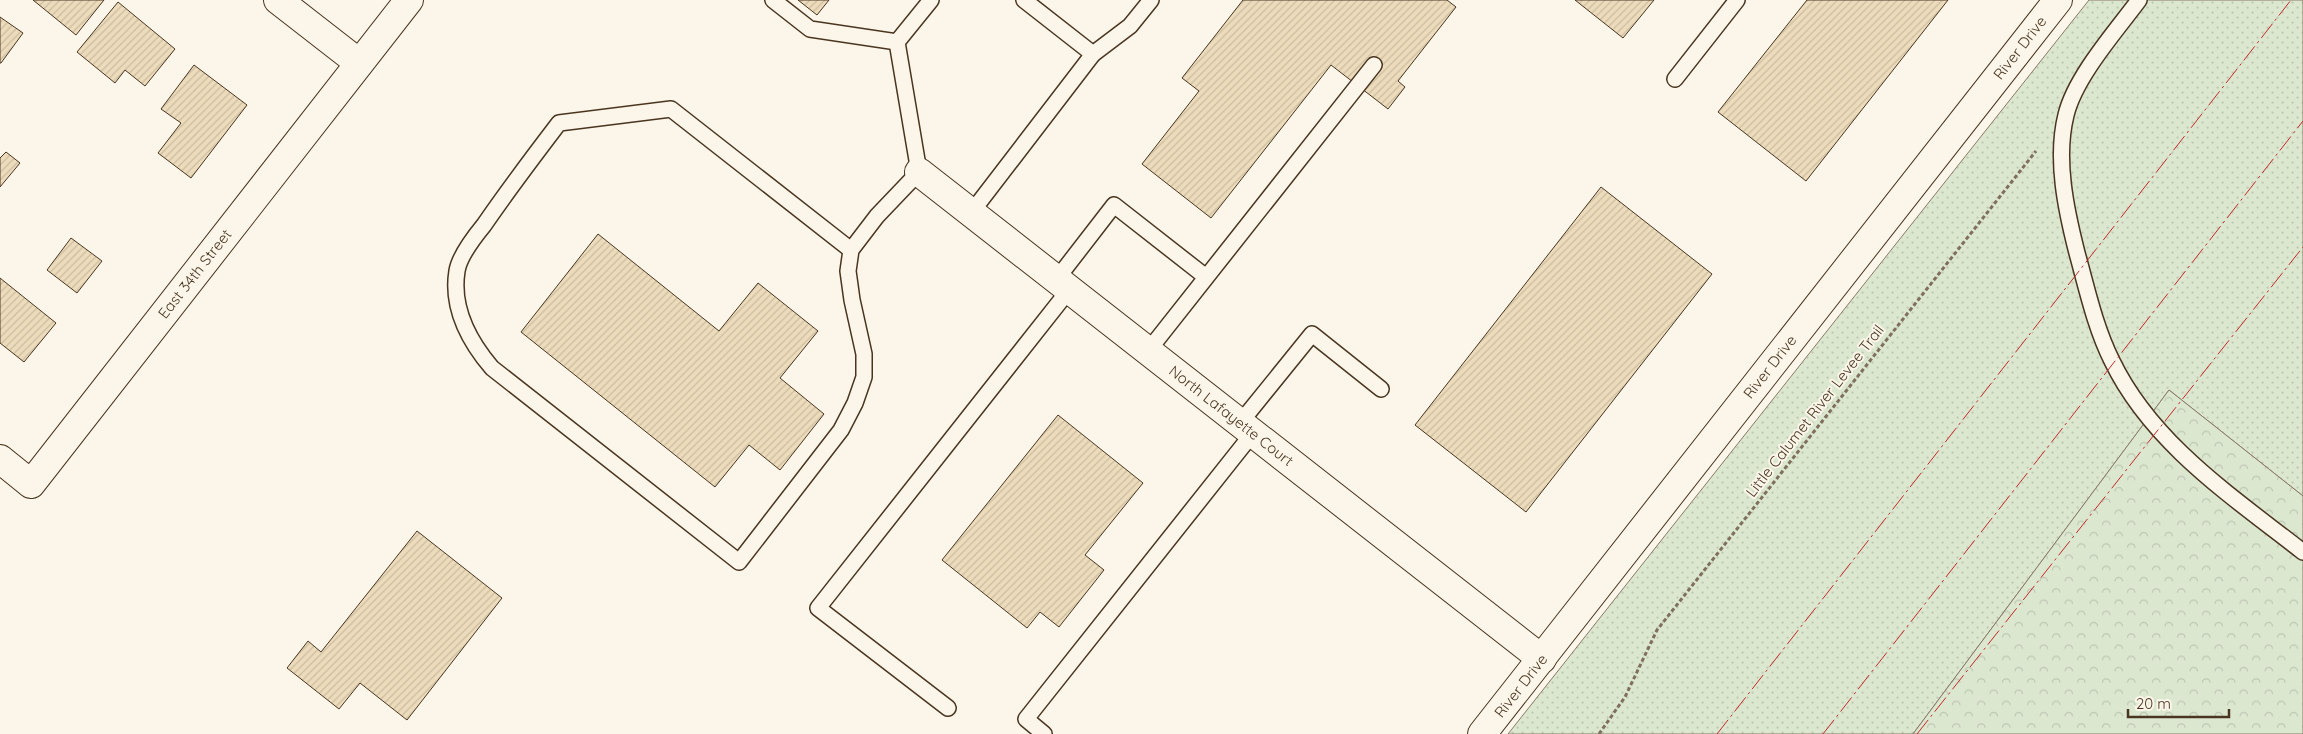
<svg xmlns="http://www.w3.org/2000/svg" width="2303" height="734" font-family="Quicksand,sans-serif">
<style>
.grass{fill:url(#grass-dots);stroke:#887966}
.forest{fill:url(#forest-crowns);stroke:#887966}
.building{fill:url(#building-hatch);stroke:#4a3520}
.lines{fill:none;stroke-linecap:round;stroke-linejoin:round}
.lane-casing{stroke:#4a3520;stroke-width:18}
.street-casing{stroke:#4a3520;stroke-width:30}
.path{stroke:#7f6f5c;stroke-width:3;stroke-dasharray:4 2.5;stroke-linecap:butt}
.lane{stroke:#fbf6e9;stroke-width:15}
.street{stroke:#fbf6e9;stroke-width:28}
.power{stroke:#c62828;stroke-width:1;stroke-dasharray:18 4 2.5 4;stroke-linecap:butt}
.labels{text-anchor:middle;stroke-width:4;stroke-linejoin:round;paint-order:stroke}
.street-label{font-size:15px;fill:#4a3520;stroke:#fbf6e9}
</style>
<defs>
<pattern id="grass-dots" width="8" height="8" patternUnits="userSpaceOnUse" patternTransform="scale(1.25)"><rect width="8" height="8" fill="#dce7d0"/><path d="M2 2h.1M6 6h.1" fill="none" stroke="#bec7b2" stroke-width="1.8" stroke-linecap="round"/></pattern>
<pattern id="forest-crowns" width="20" height="18" patternUnits="userSpaceOnUse" patternTransform="scale(1.25)"><rect width="20" height="18" fill="#dce7d0"/><path d="M2 6a3 3 0 1 1 6 0M12 15a3 3 0 1 1 6 0" fill="none" stroke="#bec7b2"/></pattern>
<pattern id="building-hatch" width="6" height="6" patternUnits="userSpaceOnUse" patternTransform="scale(1.25)"><rect width="6" height="6" fill="#ecdcbc"/><path d="M-1 1l2-2M0 6l6-6M5 7l2-2" fill="none" stroke="#ccbda1"/></pattern>
</defs>
<rect width="100%" height="100%" fill="#fbf6e9"/>
<polygon class="grass" points="2089,0 2303,0 2303,496 2169,390 1913,734 1508,734"/>
<polygon class="forest" points="2169,390 2303,496 2303,734 1913,734"/>
<g class="building">
<polygon points="33,0 104,0 76,35"/>
<polygon points="798,0 829,0 817,15"/>
<polygon points="1243,0 1447,0 1456,7 1398,81 1405,87 1388,109 1331,65 1211,218 1142,164 1199,91 1182,78"/>
<polygon points="1575,0 1654,0 1623,38"/>
<polygon points="1807,0 1948,0 1806,181 1718,112"/>
<polygon points="118,2 175,49 145,86 125,70 115,83 77,52"/>
<polygon points="0,17 23,33 1,63 0,63"/>
<polygon points="194,65 247,105 191,178 158,153 181,123 161,109"/>
<polygon points="6,152 20,163 0,187 0,158"/>
<polygon points="1601,187 1712,274 1526,512 1415,425"/>
<polygon points="598,234 719,331 758,283 818,331 780,378 824,414 780,470 749,445 715,487 521,332"/>
<polygon points="71,238 102,261 77,293 47,270"/>
<polygon points="0,278 56,323 24,362 0,343"/>
<polygon points="1058,415 1143,483 1085,555 1104,570 1059,627 1040,612 1027,628 942,560"/>
<polygon points="417,531 502,598 407,720 360,683 339,709 287,668 308,641 321,652"/>
</g>
<g class="lines">
<defs>
<g id="lane">
<polyline points="773,0 810,29 897,42"/>
<path d="M 2139,0 C 2116,31 2075,77 2066,115 C 2055,159 2066,210 2077,253 C 2087,289 2095,327 2112,361 C 2152,444 2233,497 2303,552"/>
<polyline points="1093,54 1130,26 1151,0"/>
<polyline points="1675,79 1737,0"/>
<polyline points="971,213 1093,54 1024,0"/>
<path d="M 851,250 L 671,109 L 559,123 C 533,157 508,190 484,225 C 475,236 459,257 457,271 C 451,308 469,341 492,368 L 739,562 L 841,430 L 855,403 L 864,377 L 864,354 L 852,300 L 848,271 L 851,250 L 877,216 L 919,172 L 897,42 L 931,0"/>
<polyline points="1056,280 1114,205 1206,277"/>
<polyline points="1148,351 1374,65"/>
<polyline points="1240,423 1312,334 1381,389"/>
<polyline points="948,708 818,608 1069,290"/>
<polyline points="1044,734 1026,719 1253,433"/>
</g>
<g id="street">
<polyline points="278,0 359,63"/>
<polyline points="919,172 1542,659"/>
<polyline points="0,459 31,484 409,0"/>
<polyline points="1482,734 2058,0"/>
</g>
</defs>
<use href="#lane" class="lane-casing"/>
<use href="#street" class="street-casing"/>
<polyline class="path" points="1599,734 1625,697 1657,630 2036,151"/>
<use href="#lane" class="lane"/>
<use href="#street" class="street"/>
<g class="power">
<polyline points="1717,734 2291,0"/>
<polyline points="1823,734 2303,121"/>
<polyline points="1917,734 2303,247"/>
</g>
</g>
<g class="labels">
<g class="street-label">
<text transform="translate(2020 48) rotate(-52)" y="5">River Drive</text>
<text transform="translate(195 274) rotate(-52)" y="5">East 34th Street</text>
<text transform="translate(1770 367) rotate(-52)" y="5">River Drive</text>
<text transform="translate(1815 411) rotate(-52)" y="5">Little Calumet River Levee Trail</text>
<text transform="translate(1231 416) rotate(38)" y="5">North Lafayette Court</text>
<text transform="translate(1521 686) rotate(-52)" y="5">River Drive</text>
</g>
</g>
<path d="M2128 709v8h101v-8" fill="none" stroke="#4a3520" stroke-width="2.5"/>
<text x="2136" y="709" font-size="15" fill="#4a3520" stroke="#fbf6e9" stroke-width="4" paint-order="stroke">20 m</text>
</svg>
